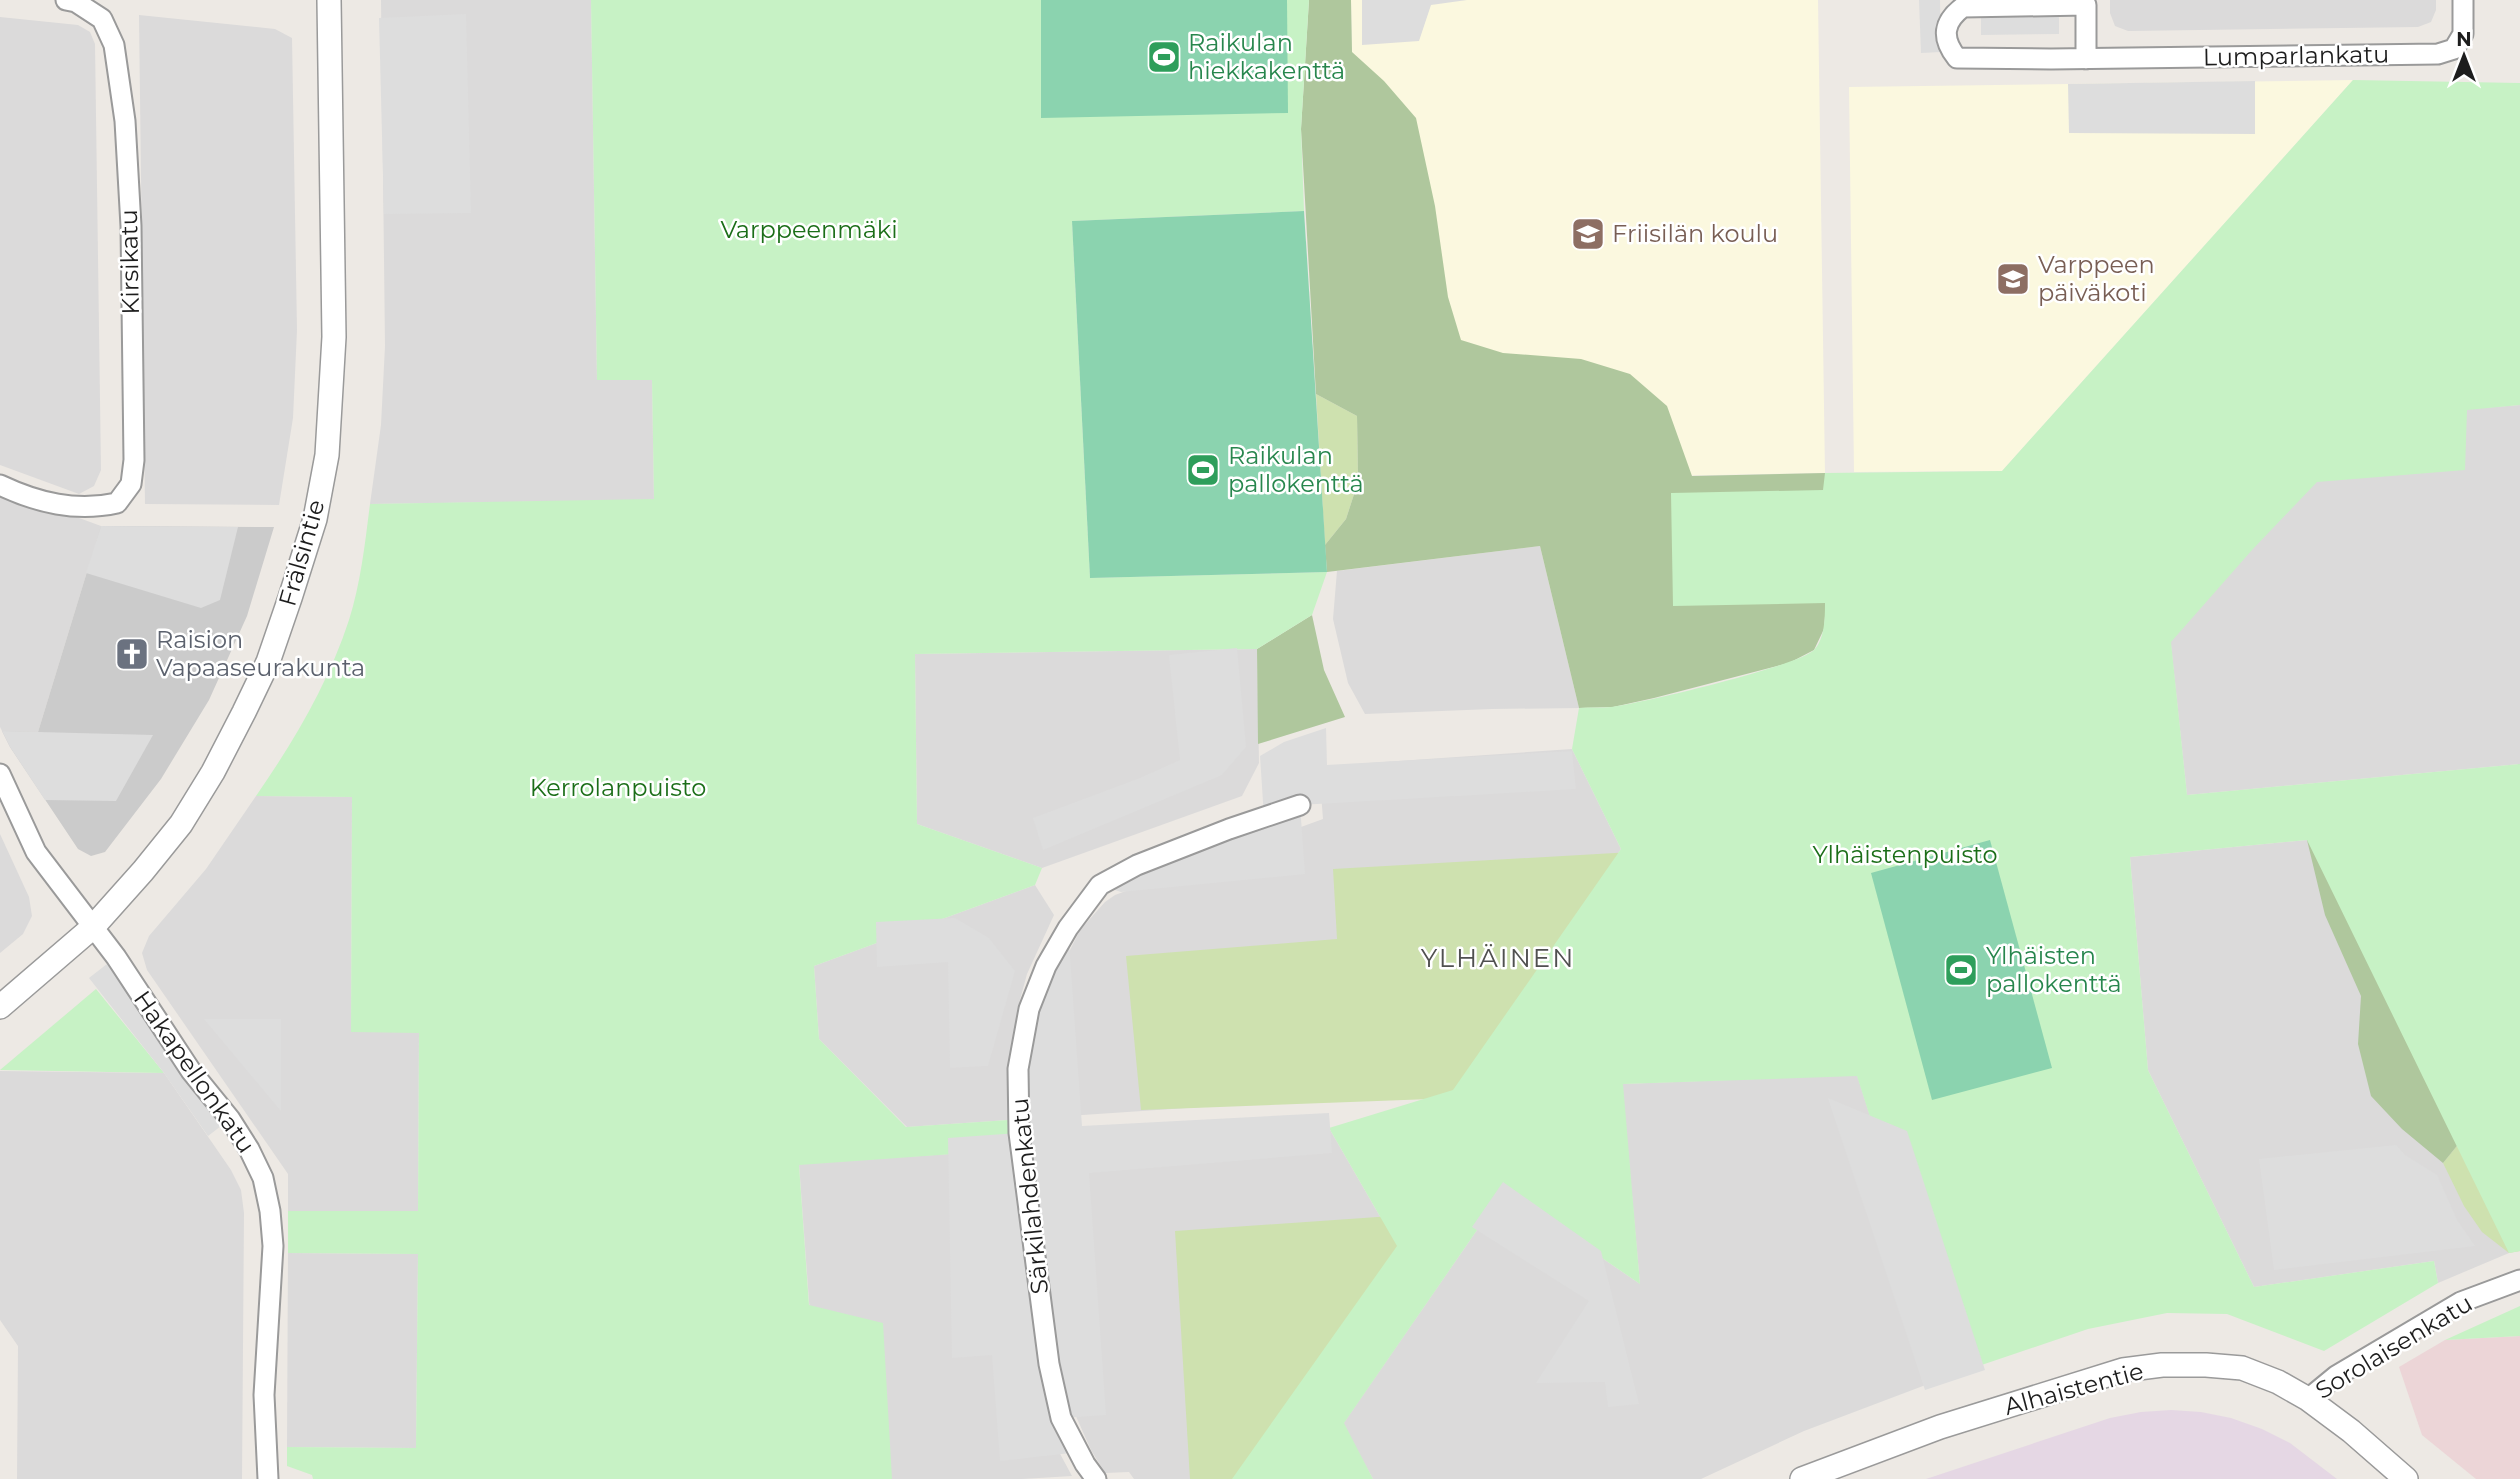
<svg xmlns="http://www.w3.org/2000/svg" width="2520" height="1479" font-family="Montserrat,sans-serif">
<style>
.residential{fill:#dbdada}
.commercial{fill:#ecd5d7}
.industrial{fill:#e5d7e4}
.education{fill:#fbf8df}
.religious{fill:#cbcbcb}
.grass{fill:#cee1af}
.forest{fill:#afc79d}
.park{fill:#c7f2c5}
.pitch{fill:#8bd3af}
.parking{fill:#ddd}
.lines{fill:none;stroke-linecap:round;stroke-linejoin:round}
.minor-casing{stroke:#9a9a9a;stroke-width:23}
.tertiary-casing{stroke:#9a9a9a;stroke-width:26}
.minor{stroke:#fff;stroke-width:19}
.tertiary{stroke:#fff;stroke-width:23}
.labels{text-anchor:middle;stroke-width:5;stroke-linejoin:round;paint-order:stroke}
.leisure-label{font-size:24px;fill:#27864d;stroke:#fff;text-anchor:start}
.street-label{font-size:24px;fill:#1d1d1d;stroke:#fff}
.park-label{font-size:24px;fill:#1b6e18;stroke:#fff}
.education-label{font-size:24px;fill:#785e54;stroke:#fff;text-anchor:start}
.worship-label{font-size:24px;fill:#5b616d;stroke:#fff;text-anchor:start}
.neighbourhood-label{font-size:26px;letter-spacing:2px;fill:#505050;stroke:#fff}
</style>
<rect width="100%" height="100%" fill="#ede9e4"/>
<g class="residential">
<polygon points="381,0 591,0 597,380 652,379 654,500 370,504 381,425 385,346"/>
<polygon points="2110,0 2436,0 2436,10 2431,22 2418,27 2128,31 2115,26 2110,13"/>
<polygon points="139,15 275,29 292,38 297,330 293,418 279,505 145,504"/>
<polygon points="0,17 78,25 90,32 95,44 101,470 94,486 79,494 0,465"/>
<polygon points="2520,405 2520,764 2187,795 2162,560 2245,488 2417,413"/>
<polygon points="0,489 101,526 38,732 2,731 0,727"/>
<polygon points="1540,546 1579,708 1492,709 1365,714 1348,683 1333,619 1337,571"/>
<polygon points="1257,649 1259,763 1242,796 1042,868 917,824 915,654"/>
<polygon points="1572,749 1621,849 1453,1090 1038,1118 1067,956 1080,930 1105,902 1115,895 1323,819 1320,781 1369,763"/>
<polygon points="256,796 352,797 351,1031 419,1032 418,1211 288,1211 288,1174 147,970 142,953 149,936 206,869"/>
<polygon points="0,834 29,897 32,916 23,934 0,953"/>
<polygon points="2307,840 2509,1253 2438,1283 2434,1261 2254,1287 2148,1070 2130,857"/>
<polygon points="1035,885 1054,915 1027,974 1018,1007 1007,1073 1008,1120 907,1127 819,1039 814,966"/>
<polygon points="0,1071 164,1073 231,1170 241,1190 244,1213 242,1479 17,1479 18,1346 0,1320"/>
<polygon points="1857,1075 1952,1375 1804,1431 1701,1479 1373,1479 1343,1424 1504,1191 1640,1284 1622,1084"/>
<polygon points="1329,1128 1397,1246 1232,1479 1134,1479 1129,1472 1105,1473 1091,1450 1067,1396 1040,1148"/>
<polygon points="1010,1150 1058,1450 1072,1476 1022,1479 822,1479 799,1164"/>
<polygon points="288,1253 418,1254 416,1448 287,1447"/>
</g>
<polygon class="commercial" points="2520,1336 2520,1479 2476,1479 2422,1435 2399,1367 2445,1340"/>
<polygon class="industrial" points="2171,1410 2201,1412 2231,1418 2262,1429 2290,1443 2337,1479 1926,1479 2110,1418 2141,1412"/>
<g class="education">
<polygon points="1351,0 1818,0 1825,473 1358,482"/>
<polygon points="2353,80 2002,471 1854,472 1849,87"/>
</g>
<polygon class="religious" points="101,526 274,527 247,616 209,700 161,779 105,852 91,856 78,849 10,747 2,731 38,732"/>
<g class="grass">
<polygon points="1316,394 1357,416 1358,482 1346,519 1325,545"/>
<polygon points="1632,852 1511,1096 1141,1110 1126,956 1337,939 1333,869"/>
<polygon points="2507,1084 2520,1251 2509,1253 2482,1232 2464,1206 2443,1163"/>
<polygon points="1392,1216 1404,1253 1267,1479 1190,1479 1175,1231"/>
</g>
<g class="forest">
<polygon points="1309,0 1351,0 1352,52 1384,81 1416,118 1435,206 1448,297 1461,340 1503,353 1581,359 1630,374 1667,406 1692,476 1825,473 1826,603 1824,629 1814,650 1789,663 1654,698 1613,707 1579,708 1540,546 1327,572 1325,545 1346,519 1358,482 1357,416 1316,394 1301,129"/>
<polygon points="1312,615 1324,670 1345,717 1258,744 1257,649"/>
<polygon points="2520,764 2507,1084 2443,1163 2402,1129 2371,1096 2358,1044 2361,996 2325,915 2307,840"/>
</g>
<g class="park">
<path d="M 591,0 L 1309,0 L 1301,129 L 1304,211 L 1072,221 L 1090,578 L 1327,572 L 1312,615 L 1257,649 L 915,654 L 917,824 L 1042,868 L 1035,885 L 814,966 L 819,1039 L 906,1127 L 1008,1120 L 1010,1150 L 799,1165 L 809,1305 L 883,1323 L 892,1479 L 313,1479 L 312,1475 L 287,1466 L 287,1447 L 416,1448 L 418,1254 L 288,1253 L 288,1211 L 418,1211 L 419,1033 L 351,1032 L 352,797 L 256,796 C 294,741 328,684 349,620 C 361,582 365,543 370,504 L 654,499 L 652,380 L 597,380 Z"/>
<path d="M 2353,80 L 2520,83 L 2520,405 L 2467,410 L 2465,470 L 2317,482 L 2252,550 L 2171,642 L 2187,795 L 2520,764 L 2520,1251 L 2509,1253 L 2307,840 L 2130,857 L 2148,1070 L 2254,1287 L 2434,1261 L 2438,1283 L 2324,1351 L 2227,1314 L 2167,1313 L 2088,1329 L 1952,1375 L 1857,1076 L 1623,1084 L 1640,1284 L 1504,1191 L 1344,1423 L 1373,1479 L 1232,1479 L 1397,1246 L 1329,1128 L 1453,1090 L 1621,849 L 1572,749 L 1579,708 C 1590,707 1601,708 1611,707 C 1640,704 1798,666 1814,650 C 1825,639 1825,617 1825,603 L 1673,606 L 1671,493 L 1823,490 L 1825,473 L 2002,471 Z"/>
<polygon points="96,989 164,1073 0,1070"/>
<polygon points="2520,1306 2520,1336 2445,1340"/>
</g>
<g class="pitch">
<polygon points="1041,0 1287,0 1288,113 1041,118"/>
<polygon points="1304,211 1327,572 1090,578 1072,221"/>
<polygon points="1990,840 2052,1068 1932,1100 1871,873"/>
</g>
<g class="parking">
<polygon points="1362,0 1467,0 1431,5 1419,41 1362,45"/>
<polygon points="1919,0 1940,0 1941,52 1921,53"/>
<polygon points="466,14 471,213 384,214 379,18"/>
<polygon points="2059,15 2059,34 1981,35 1981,16"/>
<polygon points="2255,81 2255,134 2069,133 2068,84"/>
<polygon points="101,526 238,527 220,600 201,608 86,573"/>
<polygon points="1237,648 1246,747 1222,775 1043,850 1033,818 1140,778 1180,760 1169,655"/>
<polygon points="1326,728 1327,765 1572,751 1576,789 1300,805 1305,874 1121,892 1100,885 1264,817 1260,756 1284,742"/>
<polygon points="2,731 38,732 153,735 116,801 45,800 10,747"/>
<polygon points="955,918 989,938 1015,971 988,1066 950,1068 948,962 877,967 876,922"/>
<polygon points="1068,928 1082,1126 1329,1113 1332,1153 1089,1173 1106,1415 1062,1418 1079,1452 1000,1461 992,1355 952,1358 948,1138 1019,1133 1018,1069"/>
<polygon points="116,957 230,1119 208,1136 164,1073 89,978"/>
<polygon points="204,1019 281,1019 281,1111"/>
<polygon points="1828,1098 1907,1131 1985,1370 1925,1390"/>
<polygon points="2396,1145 2405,1155 2437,1175 2457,1220 2475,1246 2274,1270 2259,1159"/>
<polygon points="1503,1182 1601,1251 1639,1404 1608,1407 1605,1382 1536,1383 1589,1301 1472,1227"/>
</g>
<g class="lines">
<defs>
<g id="minor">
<path d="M 2086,59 L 2086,5 L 1963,7 C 1943,22 1941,38 1957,58 L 2051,59 L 2438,54 L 2454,49 L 2463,34 L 2463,0"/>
<path d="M 0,485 C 38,503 76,512 117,503 L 131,484 L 134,460 L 131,226 L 125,121 L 114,45 L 102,19 L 76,2 L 66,0"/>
<polyline points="0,774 36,852 116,957 191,1071 230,1119 249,1149 263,1178 270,1211 273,1246 264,1395 268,1479"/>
<polyline points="2308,1399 2336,1376 2461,1302 2520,1280"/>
<polyline points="1096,1479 1085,1464 1061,1418 1049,1364 1019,1133 1018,1069 1029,1009 1046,966 1068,928 1100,885 1137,865 1229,829 1300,805"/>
</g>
<g id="tertiary">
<polyline points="0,1007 93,927 143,871 181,824 213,772 244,712 268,662 290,598 315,519 327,455 334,337 329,0"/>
<polyline points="1802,1479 1940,1427 2123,1370 2162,1365 2206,1365 2242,1368 2278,1382 2308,1399 2351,1431 2406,1479"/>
</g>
</defs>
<use href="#minor" class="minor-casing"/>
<use href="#tertiary" class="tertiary-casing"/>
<use href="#minor" class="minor"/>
<use href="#tertiary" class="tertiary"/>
</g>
<defs>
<symbol id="stadium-square" viewBox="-11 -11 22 22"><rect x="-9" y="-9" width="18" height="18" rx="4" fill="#2e9e5b" stroke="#fff"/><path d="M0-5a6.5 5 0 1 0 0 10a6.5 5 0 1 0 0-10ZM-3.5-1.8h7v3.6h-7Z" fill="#fff"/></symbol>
<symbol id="school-square" viewBox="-11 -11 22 22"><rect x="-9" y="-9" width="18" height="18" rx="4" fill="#8d6e63" stroke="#fff"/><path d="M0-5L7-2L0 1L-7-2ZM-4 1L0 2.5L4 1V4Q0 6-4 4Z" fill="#fff"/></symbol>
<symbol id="church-square" viewBox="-11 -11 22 22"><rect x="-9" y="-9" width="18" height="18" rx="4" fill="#6b7280" stroke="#fff"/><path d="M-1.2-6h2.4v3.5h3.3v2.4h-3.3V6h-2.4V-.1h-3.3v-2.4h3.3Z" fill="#fff"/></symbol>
</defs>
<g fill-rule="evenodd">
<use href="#stadium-square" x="1145" y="38" width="38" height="38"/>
<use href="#school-square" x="1569" y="215" width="38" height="38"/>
<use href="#school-square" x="1994" y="260" width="38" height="38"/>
<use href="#stadium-square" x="1184" y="451" width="38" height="38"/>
<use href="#church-square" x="113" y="635" width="38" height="38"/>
<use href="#stadium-square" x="1942" y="951" width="38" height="38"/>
</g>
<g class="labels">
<g class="leisure-label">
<text x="1188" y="51">Raikulan<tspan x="1188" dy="28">hiekkakenttä</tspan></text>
<text x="1228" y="464">Raikulan<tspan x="1228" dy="28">pallokenttä</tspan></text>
<text x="1986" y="964">Ylhäisten<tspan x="1986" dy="28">pallokenttä</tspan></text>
</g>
<g class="street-label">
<text transform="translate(2296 56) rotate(-1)" y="8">Lumparlankatu</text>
<text transform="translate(130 262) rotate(-91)" y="8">Kirsikatu</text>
<text transform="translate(302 553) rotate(-74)" y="8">Frälsintie</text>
<text transform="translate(194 1072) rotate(55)" y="8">Hakapellonkatu</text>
<text transform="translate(1030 1196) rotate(-96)" y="8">Särkilahdenkatu</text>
<text transform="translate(2394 1347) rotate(-31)" y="8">Sorolaisenkatu</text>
<text transform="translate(2074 1389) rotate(-15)" y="8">Alhaistentie</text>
</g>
<g class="park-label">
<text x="809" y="238">Varppeenmäki</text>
<text x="618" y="796">Kerrolanpuisto</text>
<text x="1905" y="863">Ylhäistenpuisto</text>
</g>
<g class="education-label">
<text x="1612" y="242">Friisilän koulu</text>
<text x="2038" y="273">Varppeen<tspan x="2038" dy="28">päiväkoti</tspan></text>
</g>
<g class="worship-label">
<text x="156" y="648">Raision<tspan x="156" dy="28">Vapaaseurakunta</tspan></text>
</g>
<g class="neighbourhood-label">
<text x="1498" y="967">YLHÄINEN</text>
</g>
</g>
<g transform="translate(2464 56)" stroke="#ffffff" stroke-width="5" paint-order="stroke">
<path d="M0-5L12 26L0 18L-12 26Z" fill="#1d1d1d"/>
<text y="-10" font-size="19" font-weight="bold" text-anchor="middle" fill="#1d1d1d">N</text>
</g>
</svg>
